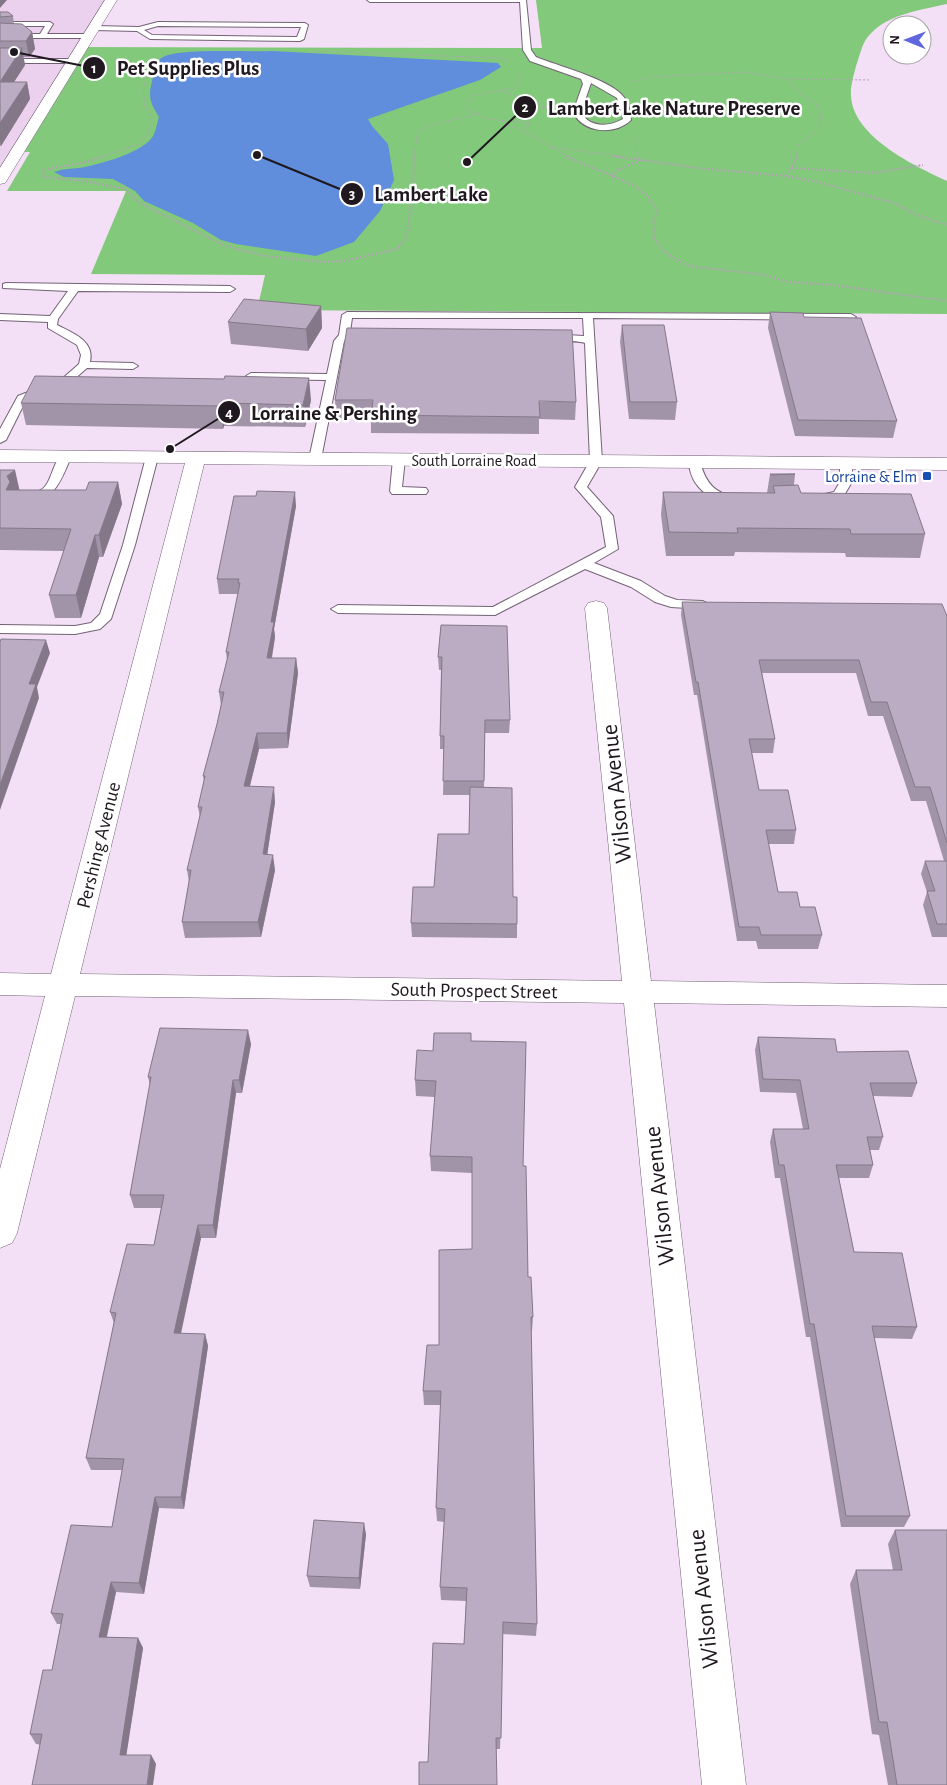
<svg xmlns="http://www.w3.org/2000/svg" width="947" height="1785" font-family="'Alegreya Sans',sans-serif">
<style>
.built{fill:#ebd1ee}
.forest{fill:#82c97b}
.water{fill:#608ddc}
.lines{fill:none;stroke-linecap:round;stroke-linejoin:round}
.lane-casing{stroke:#736275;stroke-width:2}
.street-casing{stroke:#736275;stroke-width:1}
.path-far1{stroke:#b2a2b4;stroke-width:1;stroke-dasharray:2 2;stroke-linecap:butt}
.path{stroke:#b2a2b4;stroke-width:2;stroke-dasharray:2 2;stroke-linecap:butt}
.lane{fill:#fff;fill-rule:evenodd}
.street{fill:#fff;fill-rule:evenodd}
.wall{fill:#a294a8}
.shaded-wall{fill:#847888}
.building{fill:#bcacc3;stroke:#847888}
.transit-dot{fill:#1a4fb4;stroke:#fff;stroke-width:2}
.labels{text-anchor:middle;stroke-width:5;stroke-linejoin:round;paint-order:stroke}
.far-street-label{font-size:16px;fill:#1f181f;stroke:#fff}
.far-transit-label{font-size:16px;fill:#164399;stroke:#fff;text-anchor:end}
.street-label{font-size:20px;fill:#1f181f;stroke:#fff}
.near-street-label{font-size:24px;fill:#1f181f;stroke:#fff}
.leader{fill:none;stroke:#1f181f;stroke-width:2}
.callout-dot{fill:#1f181f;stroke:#fff;stroke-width:2}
.mark-label{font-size:15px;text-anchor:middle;font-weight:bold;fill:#fff}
.callout-label{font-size:21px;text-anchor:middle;font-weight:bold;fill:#1f181f;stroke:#fff;stroke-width:5;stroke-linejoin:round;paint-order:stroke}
</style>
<rect width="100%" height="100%" fill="#f3dff6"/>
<polygon class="built" points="0,0 104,0 0,168"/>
<path class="forest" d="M 536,0 L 947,0 L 947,4 C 920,10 881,15 865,41 C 861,48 859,58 856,66 C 854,75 850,86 851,96 C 853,137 915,166 947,181 L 947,314 L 257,310 L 265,275 L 91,274 L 126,191 L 7,191 L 30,152 L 20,152 L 81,47 L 542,48 Z"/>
<path class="water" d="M 272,51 L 498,63 L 501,67 L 480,80 L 368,119 L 372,126 L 388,144 L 394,180 L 380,211 L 354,242 L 316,256 L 236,244 L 221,240 L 193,223 L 144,201 L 135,191 L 113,179 L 64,177 L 54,172 C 65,168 75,169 85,167 C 103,163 144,152 153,136 C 156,131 157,123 159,117 C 150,102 148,98 152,81 C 154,73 155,61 163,57 C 179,48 250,52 272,51 Z"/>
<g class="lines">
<defs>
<g id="lane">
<path d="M 367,0 L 526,0 L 531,50 L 536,57 C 558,66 606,78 622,95 C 628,101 630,111 631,120 C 614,136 583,133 573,112 L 583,84 L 581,79 L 530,61 L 523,50 L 520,2 L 370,2 ZM 591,83 L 617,98 L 623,119 C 609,127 589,128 581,112 Z"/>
<polygon points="0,22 50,22 53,24 47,34 88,34 92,36 88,38 0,38 0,34 40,34 45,26 0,26"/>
<path d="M 158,22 L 305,23 L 308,25 L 304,39 L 300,41 L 150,39 L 137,31 L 94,30 L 91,28 L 94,26 L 139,27 ZM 158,26 L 301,27 L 297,37 L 152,35 L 144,30 Z"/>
<polygon points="0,59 73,59 77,61 73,63 0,63"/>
<path d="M 6,283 L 230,286 L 235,289 L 230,292 L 78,291 L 58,319 L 57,325 C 73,333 95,341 90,362 L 133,363 L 138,366 L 133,369 L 87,368 L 71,382 L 26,400 L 6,440 L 0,443 L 0,429 L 18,396 L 63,378 L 79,364 L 81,355 L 77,345 L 48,328 L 48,322 L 0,320 L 0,314 L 50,316 L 68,291 L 3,288 L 3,284 Z"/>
<path d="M 347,312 L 851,314 L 856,317 L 851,320 L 593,318 L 602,461 L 587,487 L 613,516 L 618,549 L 594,563 L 641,581 L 665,596 L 677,600 L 703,601 L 710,605 L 703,609 L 671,607 L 655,602 L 631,587 L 585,569 L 495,615 L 338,613 L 331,609 L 338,605 L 493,607 L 606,547 L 601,517 L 575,487 L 590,461 L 585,343 C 573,339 554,344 545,337 L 550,334 L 584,336 L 583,318 L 352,318 L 350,332 L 368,332 L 373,335 L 368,338 L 347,338 L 344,341 L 321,459 L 315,462 L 309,459 L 326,380 L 251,379 L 246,376 L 251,373 L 327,374 L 334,341 L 339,335 L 342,315 Z"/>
<path d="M 65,454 L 71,457 C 62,478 53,507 23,500 L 21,497 L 23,494 C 28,493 34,493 39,491 C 53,486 52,457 65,454 Z"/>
<polygon points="152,454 158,457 135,545 111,619 100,629 75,634 0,633 0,625 75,626 91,623 100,614 123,545 146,457"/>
<polygon points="399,456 405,459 402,487 426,488 428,491 426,494 392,494 390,491 393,459"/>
<path d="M 694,459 L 700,462 C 706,484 715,493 737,498 L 739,501 L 737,504 C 723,507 702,494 695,482 C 691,476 690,469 688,462 Z"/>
<polygon points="846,460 852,463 852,482 843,497 820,503 816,502 814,499 816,496 834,492 840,482 840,463"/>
</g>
<g id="street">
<polygon points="105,0 117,0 7,180 5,183 0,184 0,168"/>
<polygon points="0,450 947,458 947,470 204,464 80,974 622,981 585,608 588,603 596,601 604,603 607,608 651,981 947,985 947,1007 654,1003 746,1785 702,1785 624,1003 75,996 17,1233 12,1243 0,1248 0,1169 45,996 0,995 0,973 51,974 185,463 0,462"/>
</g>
</defs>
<use href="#lane" class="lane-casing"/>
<use href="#street" class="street-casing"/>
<g class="path-far1">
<polyline points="313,51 498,58 509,61"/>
<polyline points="520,74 520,81 514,88 475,95 465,104 465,108 487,119 529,123 531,111 538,108 558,107"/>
<polyline points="632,82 651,77 744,72 787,79"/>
<polyline points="502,91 545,107"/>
<polyline points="529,123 526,129 529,134"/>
<polyline points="503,124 519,129 569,157"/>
<polyline points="635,139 636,154 639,157"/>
<polyline points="552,147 622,157"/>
<polyline points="101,157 139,144 147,135 151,123 151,114 145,106 143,90 150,63 155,56"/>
<polyline points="414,157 417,137 415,133 430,125 477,114"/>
<polyline points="796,157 798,145 819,129 821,117 818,105 801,94 787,79 870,80"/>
</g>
<g class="path">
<polyline points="104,156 86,162 43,170 44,177 85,181 125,189 140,203 225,246 265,256 324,262 344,261 397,249 407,236 413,185 414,156"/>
<path d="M 566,156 C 594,172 645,180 657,211 L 653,223 L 655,239 L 665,253 L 689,266 L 765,275 L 788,282 L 834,285 L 947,301"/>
<polyline points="613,156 698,168 785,176 818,182 894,203 917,215 947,225"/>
<polyline points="791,168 873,173 923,165"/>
<polyline points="785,176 796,160 797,156"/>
<polyline points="612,177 618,170 641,160 637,156"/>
</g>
<use href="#lane" class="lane"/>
<use href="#street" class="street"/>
</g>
<g class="wall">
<polygon points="0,12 13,16 14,24 32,32 35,49 29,57 23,57 25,65 14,82 27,82 30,99 1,146 0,146"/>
<polygon points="321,306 322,328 308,351 231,344 228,322"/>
<polygon points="770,312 804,317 897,421 893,438 795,436 768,328"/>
<polygon points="622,325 677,402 675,420 629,419 620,342"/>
<polygon points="311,400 305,427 224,426 223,429 26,425 21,403"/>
<polygon points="335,400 576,402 575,420 539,419 539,434 371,433 371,418 336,418"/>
<polygon points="0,470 19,490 86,490 118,482 122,504 103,557 99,557 81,618 55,618 49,595 64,551 0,550"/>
<polygon points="770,474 795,474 794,485 801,493 925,534 920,558 846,557 845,553 735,552 734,556 666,556 661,515 663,492 767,493"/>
<polygon points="296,506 274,629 275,637 272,658 296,658 298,673 288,748 259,749 250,786 275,802 267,855 275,870 261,937 185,938 182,922 189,882 187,870 200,818 198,807 204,781 203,776 217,724 221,705 219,692 227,660 226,652 238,594 219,594 217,579"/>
<polygon points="682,602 947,616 947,937 932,937 923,905 927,892 921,874 925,861 944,861 926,801 911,801 883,716 868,716 856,673 762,673 775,739 773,753 751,753 759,790 796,830 794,844 768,844 778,892 800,907 822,935 818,949 758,949 756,941 737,941 697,695 694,695 681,615"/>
<polygon points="441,625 510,720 509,733 485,733 484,788 513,897 517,924 517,938 412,937 411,923 469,834 470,795 443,795 444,749 440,749 440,736 441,670 439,670 438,657"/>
<polygon points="471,1033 471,1041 523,1166 528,1277 533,1317 532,1331 531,1331 537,1624 536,1636 503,1634 500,1749 496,1749 428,1762 464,1644 466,1601 441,1600 440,1587 444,1522 437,1521 436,1508 441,1405 424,1405 423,1391 472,1249 472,1173 431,1171 430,1156 435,1097 416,1096 415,1080 433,1051"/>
<polygon points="758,1037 837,1052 917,1083 912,1097 873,1096 883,1137 879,1150 870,1150 873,1165 869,1178 839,1178 854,1252 917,1327 912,1339 874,1338 910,1516 904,1527 841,1527 810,1337 806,1337 780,1178 775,1178 770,1142 773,1129 803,1129 796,1093 760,1092 755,1050"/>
<polygon points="251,1044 242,1093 236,1093 216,1238 201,1238 181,1334 205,1334 208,1346 184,1509 159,1508 144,1594 116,1592 107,1637 138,1638 143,1648 126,1755 151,1755 156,1764 36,1744 30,1734 52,1670 61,1624 57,1624 51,1613 112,1527 122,1470 91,1470 86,1458 114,1323 110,1312 154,1245 161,1208 134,1208 130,1195 150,1085 148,1077"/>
<polygon points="895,1530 947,1785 888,1785 879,1735 872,1734 850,1584 856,1570 893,1570 888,1544"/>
<polygon points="366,1534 360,1589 310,1587 307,1576"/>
</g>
<g class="shaded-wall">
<polygon points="0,0 7,0 0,8"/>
<polygon points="32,32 35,49 29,57 26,41"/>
<polygon points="22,48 25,65 3,99 0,82"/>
<polygon points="27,82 30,99 1,146 0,142 0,123"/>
<polygon points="321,306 322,328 308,351 306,329"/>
<polygon points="309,378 311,400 305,427 303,405"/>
<polygon points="221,403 224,426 223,429 220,406"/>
<polygon points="15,470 20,492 6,490 7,476"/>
<polygon points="118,482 122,504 103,557 99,535"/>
<polygon points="295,492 296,506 274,629 275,637 269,673 267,658 271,622"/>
<polygon points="95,535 99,557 81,618 76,595"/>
<polygon points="46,640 50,653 37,687 39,698 0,810 0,785 29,684"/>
<polygon points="296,658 298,673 288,748 287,733"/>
<polygon points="257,733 259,749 246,801 244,786"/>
<polygon points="274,787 275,802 265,870 263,854"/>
<polygon points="273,855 275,870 261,937 258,922"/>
<polygon points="248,1030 251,1044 242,1093 239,1080"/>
<polygon points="233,1080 236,1093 216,1238 213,1225"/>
<polygon points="198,1225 201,1238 178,1346 174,1333"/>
<polygon points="205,1334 208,1346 184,1509 181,1497"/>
<polygon points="155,1497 159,1508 144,1594 139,1583"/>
<polygon points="364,1523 366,1534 360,1589 359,1578"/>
<polygon points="111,1582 116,1592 104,1648 99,1637"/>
<polygon points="138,1638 143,1648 125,1764 120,1755"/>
<polygon points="151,1755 156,1764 153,1785 147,1785"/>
</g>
<g class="building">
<polygon points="0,12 8,12 13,16 0,17"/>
<polygon points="0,23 22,24 32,32 26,41 0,41"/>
<polygon points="0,48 22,48 0,82 27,82 0,123"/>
<polygon points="244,299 321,306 306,329 228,322"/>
<polygon points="770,312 803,313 804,317 861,318 897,421 798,420"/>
<polygon points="622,325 664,325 677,402 630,402"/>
<polygon points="347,328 572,330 576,402 539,401 540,417 371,415 373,400 335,400"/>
<polygon points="35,376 224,379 225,376 309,378 303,405 221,403 220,406 21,403"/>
<polygon points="0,470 15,470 7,476 10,482 6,490 86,490 89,482 118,482 99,535 95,535 76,595 49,595 71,529 0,528"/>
<polygon points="770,474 795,474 771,475"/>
<polygon points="798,485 801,493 911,494 925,534 851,534 850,529 737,528 738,533 669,532 663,492 775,493 773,486"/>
<polygon points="257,491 295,492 271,622 274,622 267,658 296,658 287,733 257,733 244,786 274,787 263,854 273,855 258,922 182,922 191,870 187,870 202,807 198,807 205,776 203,776 217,724 224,692 219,692 229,652 226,652 240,583 238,583 239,579 217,579 234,496 256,496"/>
<polygon points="682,602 942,604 947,616 947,843 930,787 915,787 887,702 871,702 859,660 759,660 775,739 749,739 759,790 788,790 796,830 766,830 778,892 797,892 800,907 815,907 822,935 761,935 759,927 739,927 698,682 696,682"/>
<polygon points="441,625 507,626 510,720 485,720 484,781 443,781 444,736 440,736 442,657 438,657"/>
<polygon points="1,639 46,640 29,684 36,684 0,785 0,642"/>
<polygon points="470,787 512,788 513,897 517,897 517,924 411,923 413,887 434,887 438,834 469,834"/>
<polygon points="925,861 947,861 947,924 937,924 927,891 935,891"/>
<polygon points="160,1028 248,1030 239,1080 233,1080 213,1225 198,1225 174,1333 205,1334 181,1497 155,1497 139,1583 111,1582 99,1637 138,1638 120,1755 151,1755 147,1785 32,1785 42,1734 30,1734 43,1670 52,1670 63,1614 51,1613 71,1525 112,1527 124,1459 86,1458 116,1313 110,1312 127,1244 154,1245 164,1195 130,1195 151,1077 148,1077"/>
<polygon points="434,1033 471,1033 471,1041 526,1042 523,1166 526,1166 528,1277 531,1277 533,1317 531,1317 537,1624 503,1622 501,1738 496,1738 497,1785 419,1785 419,1762 428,1762 433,1643 464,1644 467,1588 440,1587 445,1509 436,1508 441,1391 423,1391 427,1345 439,1345 439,1250 472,1249 472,1157 430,1156 436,1081 415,1080 417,1050 433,1051"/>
<polygon points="758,1037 835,1039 837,1052 908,1051 917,1083 870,1083 883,1137 867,1137 873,1165 836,1165 854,1252 902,1253 917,1327 872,1326 910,1516 846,1516 814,1324 810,1324 784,1165 779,1165 773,1129 809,1129 800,1080 763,1079"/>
<polygon points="314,1520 364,1523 359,1578 307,1576"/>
<polygon points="895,1530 947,1530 947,1785 897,1785 887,1722 879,1722 856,1570 902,1570"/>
</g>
<rect class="transit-dot" x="922" y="471" width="10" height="10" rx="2.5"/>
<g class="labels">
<g class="far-street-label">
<text x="474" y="466">South Lorraine Road</text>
</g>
<g class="far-transit-label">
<text x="917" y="482">Lorraine &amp; Elm</text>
</g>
<g class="street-label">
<text transform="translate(98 845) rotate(-76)" y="7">Pershing Avenue</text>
<text transform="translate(474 990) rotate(1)" y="7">South Prospect Street</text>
</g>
<g class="near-street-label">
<text transform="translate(616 794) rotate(-96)" y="8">Wilson Avenue</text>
<text transform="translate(659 1196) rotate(-96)" y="8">Wilson Avenue</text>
<text transform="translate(703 1599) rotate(-96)" y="8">Wilson Avenue</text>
</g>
</g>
<path class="leader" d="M14 52L94 68M467 162L525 107M257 155L352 194M170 449L229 412"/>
<g class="callout-dot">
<circle cx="14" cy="52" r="5"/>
<circle cx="467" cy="162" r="5"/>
<circle cx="257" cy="155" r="5"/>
<circle cx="170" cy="449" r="5"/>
<circle cx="94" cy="68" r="12"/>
<circle cx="525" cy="107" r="12"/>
<circle cx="352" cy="194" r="12"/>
<circle cx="229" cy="412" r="12"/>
</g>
<g class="mark-label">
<text x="94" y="73">1</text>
<text x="525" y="112">2</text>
<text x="352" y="199">3</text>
<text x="229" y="418">4</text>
</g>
<g class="callout-label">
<text x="188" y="75">Pet Supplies Plus</text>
<text x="674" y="115">Lambert Lake Nature Preserve</text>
<text x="431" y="201">Lambert Lake</text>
<text x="334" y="420">Lorraine &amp; Pershing</text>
</g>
<g transform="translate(907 40) rotate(271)"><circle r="24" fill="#ffffff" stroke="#a5a3a5"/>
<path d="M0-4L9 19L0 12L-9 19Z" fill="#6066de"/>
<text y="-8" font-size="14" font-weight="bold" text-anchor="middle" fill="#1f181f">N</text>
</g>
</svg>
